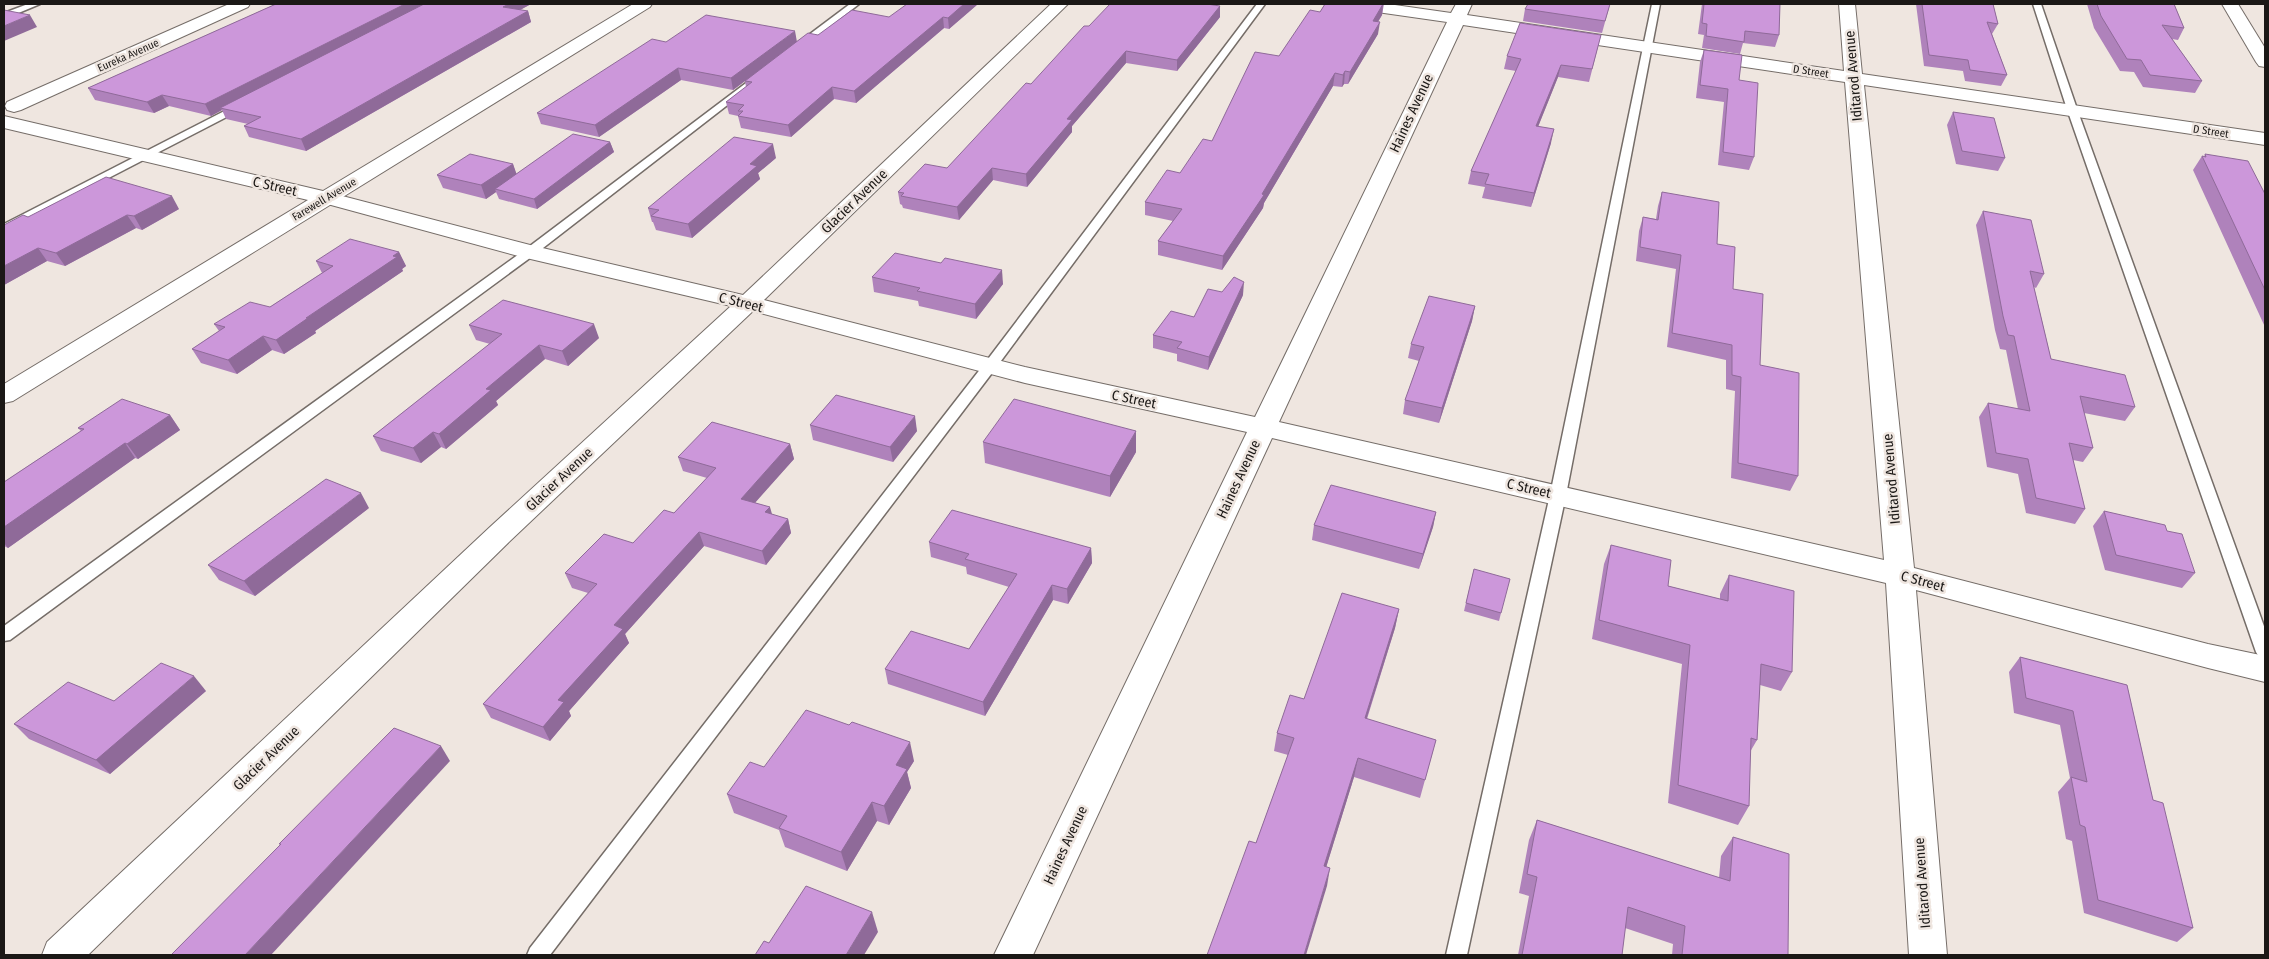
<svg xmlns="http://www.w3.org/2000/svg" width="2269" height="959" font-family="'Fira Sans Condensed',sans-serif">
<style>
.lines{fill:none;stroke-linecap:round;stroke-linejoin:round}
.service-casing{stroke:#756d68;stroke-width:3}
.minor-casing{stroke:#756d68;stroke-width:2}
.tertiary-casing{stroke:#756d68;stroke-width:2}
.service{fill:#fff;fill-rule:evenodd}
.minor{fill:#fff;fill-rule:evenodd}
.tertiary{fill:#fff;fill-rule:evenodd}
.wall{fill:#af82bb}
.shaded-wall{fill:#8f6a99}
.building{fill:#cc97da;stroke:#8f6a99}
.labels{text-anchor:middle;stroke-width:5;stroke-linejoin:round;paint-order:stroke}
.far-street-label{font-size:11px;fill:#1b1816;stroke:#efe6e0}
.street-label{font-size:14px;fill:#1b1816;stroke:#efe6e0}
</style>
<rect width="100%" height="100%" fill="#efe6e0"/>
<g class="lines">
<defs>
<g id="service">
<polygon points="28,4 40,4 4,19 4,13"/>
<polygon points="850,4 859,4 804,47 798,47 798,43"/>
<polygon points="1257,4 1265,4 995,369 550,955 527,955 530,948 985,363"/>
<polygon points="1652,4 1660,4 1566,495 1467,955 1446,955 1550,495"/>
<polygon points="2033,4 2041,4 2077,109 2265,629 2265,659 2259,657 2256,652 2067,109"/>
<polygon points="758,74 763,77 761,79 534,255 10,640 4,641 4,626 526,249"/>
<polygon points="242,102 246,103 246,107 4,232 4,224"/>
</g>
<g id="minor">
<polygon points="229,4 250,4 248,7 21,110 14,112 7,110 5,106 7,102"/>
<path d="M 1051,4 L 1068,4 L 764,300 L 1025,367 L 1255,417 L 1447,22 L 1356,9 L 1350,7 L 1348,4 L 1388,4 L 1451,13 L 1456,4 L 1472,4 L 1467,15 L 1844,71 L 1839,4 L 1855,4 L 1862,74 L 2265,133 L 2265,145 L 1864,85 L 1914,568 L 2208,644 L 2265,656 L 2265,682 L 2208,668 L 1916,590 L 1947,955 L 1909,955 L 1886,583 L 1272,438 L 1033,955 L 994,955 L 1247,432 L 1025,383 L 753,311 L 510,541 L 88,955 L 42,955 L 47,942 L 490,527 L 731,306 L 522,257 L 320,202 L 317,198 L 320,194 L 327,192 L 534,246 L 743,295 ZM 1463,25 L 1845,82 L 1884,560 L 1279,422 Z"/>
<polygon points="2222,4 2238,4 2265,48 2265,67 2259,66 2256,62"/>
</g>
<polygon id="tertiary" points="633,4 652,4 650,7 13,401 4,403 4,384 308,200 4,128 4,116 323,191"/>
</defs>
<use href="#service" class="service-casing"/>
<use href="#minor" class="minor-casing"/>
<use href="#tertiary" class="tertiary-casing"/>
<use href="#service" class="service"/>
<use href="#minor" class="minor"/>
<use href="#tertiary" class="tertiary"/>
</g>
<g class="wall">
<polygon points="276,4 531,4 520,10 528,11 531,22 306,151 249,137 244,126 248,124 226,119 222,110 211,116 169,106 154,113 95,100 88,88"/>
<polygon points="978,4 949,29 944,28 856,103 834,99 791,137 741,128 738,116 729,114 726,102 746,87 745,81 733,90 681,80 599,137 541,124 537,113 666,42 797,41 818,35 889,17"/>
<polygon points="1325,4 1384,4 1382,15 1378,22 1378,34 1348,84 1344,84 1342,87 1333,86 1264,203 1263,208 1222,270 1158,255 1158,241 1173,221 1145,215 1145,202 1180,173 1212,141 1279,56 1320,12"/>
<polygon points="1610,4 1602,33 1523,21 1525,9"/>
<polygon points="1702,4 1780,4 1779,35 1775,47 1743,43 1740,54 1702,48 1704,35 1698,34"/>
<polygon points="1916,4 1993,4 1998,24 1992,34 2007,75 2001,86 1965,81 1963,71 1924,66"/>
<polygon points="2087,4 2174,4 2184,28 2178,40 2172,39 2202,81 2195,93 2143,87 2134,72 2120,71 2094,28"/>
<polygon points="1220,6 1220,17 1177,71 1126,63 1072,126 1072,132 1027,187 993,180 959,220 903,208 902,205 900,204 898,192 947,168 1031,84"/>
<polygon points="1601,35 1589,82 1558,77 1538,127 1551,143 1531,207 1482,198 1485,187 1468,184 1471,171 1516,71 1504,69 1507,56"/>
<polygon points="1704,50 1739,80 1754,157 1749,170 1718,165 1724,102 1696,98 1700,62"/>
<polygon points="1953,112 2005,158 1998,171 1956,164 1947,125"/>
<polygon points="610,142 614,152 537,209 499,199 496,192 486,199 443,188 437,175 513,164 516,174"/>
<polygon points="2205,154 2265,194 2265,327 2193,170 2202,156 2204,157"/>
<polygon points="776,158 758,173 760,179 692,238 656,230 653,222 652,222 648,208"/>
<polygon points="1662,192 1717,244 1760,365 1798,476 1790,491 1731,478 1735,391 1726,389 1726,360 1667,347 1676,269 1636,261 1639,231 1643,217 1656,219 1658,206"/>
<polygon points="179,209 142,230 136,228 65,266 47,261 4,285 28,217"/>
<polygon points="1983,211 2044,274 2036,288 2034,287 2051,359 2135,407 2125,421 2084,413 2093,448 2083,462 2073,460 2085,509 2075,524 2026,513 2018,474 1987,467 1979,417 1988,403 2018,409 2006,350 2000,349 1995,330 1976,225"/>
<polygon points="399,252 406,266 402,269 403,271 315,331 316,333 284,354 272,350 237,374 201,363 192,349 219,331 214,324 270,307 322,273 316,261"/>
<polygon points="941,263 1003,284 976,319 919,306 918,301 874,292 872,277"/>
<polygon points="1243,295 1208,370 1177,361 1177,354 1153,348 1153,335"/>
<polygon points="1475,306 1472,321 1439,423 1403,414 1405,400 1419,361 1408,358 1411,344"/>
<polygon points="469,325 599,338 568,366 545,359 496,401 498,405 446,449 441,447 421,463 381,451 373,436 490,344 476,340"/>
<polygon points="170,415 180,430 138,459 135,458 8,548 4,546 4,482 81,431 78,428"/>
<polygon points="810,425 917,431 893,462 813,440"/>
<polygon points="983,442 1136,452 1110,497 985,463"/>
<polygon points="790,444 794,459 755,502 772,515 788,519 791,533 766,565 704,546 625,634 629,643 569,711 571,716 550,741 491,718 483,704 588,593 572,588 565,573 633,543 674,513 707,478 683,471 678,457"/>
<polygon points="369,508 255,596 219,580 208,565"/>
<polygon points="2104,511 2167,531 2195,573 2182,588 2105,570 2093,526"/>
<polygon points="1436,512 1433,527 1419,569 1312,540 1314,525"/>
<polygon points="929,542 1091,548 1092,563 1068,604 1053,600 985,716 888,684 885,669 969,649 1009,587 967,574 966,567 931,557"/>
<polygon points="1611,545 1668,586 1720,599 1720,594 1729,575 1792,672 1781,691 1760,685 1757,740 1750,752 1749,806 1738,825 1668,803 1682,664 1592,639 1604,564"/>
<polygon points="1474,569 1501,613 1499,621 1464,611"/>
<polygon points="1399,609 1395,628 1367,719 1436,740 1420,798 1354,777 1326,867 1327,886 1256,843 1288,755 1274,751 1277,733 1304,699"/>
<polygon points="2020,657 2127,685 2153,800 2193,928 2177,942 2084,913 2072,841 2066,839 2058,792 2070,778 2060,725 2014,713 2009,672"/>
<polygon points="206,691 110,774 29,739 14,724 114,701"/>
<polygon points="914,761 907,772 911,788 889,825 877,821 847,871 785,847 779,830 734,813 727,794 764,767"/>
<polygon points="1537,820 1719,878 1721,856 1733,837 1788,955 1672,955 1673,944 1625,928 1622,955 1518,955 1529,896 1519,893 1529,840"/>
</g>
<g class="shaded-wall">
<polygon points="405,4 429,4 220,108 222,110 211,116 205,104"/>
<polygon points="509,4 531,4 507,17 503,7"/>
<polygon points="964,4 978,4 949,29 948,18"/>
<polygon points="1383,4 1382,15 1371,33 1373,21"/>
<polygon points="1220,6 1220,17 1177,71 1177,60"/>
<polygon points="528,11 531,22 306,151 301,139"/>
<polygon points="30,15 37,27 4,41 4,26"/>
<polygon points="943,17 944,28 856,103 854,91"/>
<polygon points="1380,22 1378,34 1348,84 1350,72"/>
<polygon points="795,31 797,42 733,90 731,78"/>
<polygon points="1126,51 1126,63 1072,126 1072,132 1027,187 1026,174 1067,119"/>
<polygon points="1561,65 1558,77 1533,139 1536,126"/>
<polygon points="678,68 681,80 599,137 595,125"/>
<polygon points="1345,71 1344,84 1342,87 1343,75"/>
<polygon points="1335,73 1333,86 1264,203 1263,208 1222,270 1223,256 1262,194"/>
<polygon points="832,87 834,99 791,137 788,125"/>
<polygon points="162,95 169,106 154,113 147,102"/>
<polygon points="1554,129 1551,143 1531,207 1534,193"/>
<polygon points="610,142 614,152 537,209 534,199"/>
<polygon points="773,144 776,158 758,173 760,179 692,238 688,224 750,164"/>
<polygon points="513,164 518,178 495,189 496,192 486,199 481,185"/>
<polygon points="992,168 993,180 959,220 957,207"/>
<polygon points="172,196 179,209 142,230 134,216"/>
<polygon points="127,215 136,228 65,266 56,253"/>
<polygon points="38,248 47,261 4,285 4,266"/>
<polygon points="399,252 406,266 402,269 403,271 315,331 316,333 284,354 276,340"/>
<polygon points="1002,270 1003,284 976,319 975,304"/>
<polygon points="1244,282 1243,295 1208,370 1209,357"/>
<polygon points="1475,306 1472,321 1439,423 1442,408"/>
<polygon points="594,324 599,338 568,366 562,351"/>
<polygon points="263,336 272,350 237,374 228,360"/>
<polygon points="539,345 545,359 496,401 498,405 446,449 439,434 486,389"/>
<polygon points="170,415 180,430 138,459 127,444"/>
<polygon points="915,416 917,431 893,462 890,447"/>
<polygon points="1136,431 1136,452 1110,497 1110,476"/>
<polygon points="433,432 441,447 421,463 413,448"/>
<polygon points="125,443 135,458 8,548 4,543 4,527"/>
<polygon points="790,444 794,459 746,513 741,499"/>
<polygon points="361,493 369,508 255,596 244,581"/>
<polygon points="770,507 774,521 765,512"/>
<polygon points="1436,512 1433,527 1419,569 1423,554"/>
<polygon points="788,519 791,533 766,565 762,551"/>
<polygon points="699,532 704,546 625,634 629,643 569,711 571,716 550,741 543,727 558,700 614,625"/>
<polygon points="1091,548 1092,563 1068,604 1067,589"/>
<polygon points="1052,585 1053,600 985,716 983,702"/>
<polygon points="1399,609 1395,628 1361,736 1365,718"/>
<polygon points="194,676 206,691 110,774 96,760"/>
<polygon points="910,742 914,761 907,772 911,788 889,825 884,806 896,765"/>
<polygon points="441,746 450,761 271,955 245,955"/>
<polygon points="1358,758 1354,777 1321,884 1324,866"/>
<polygon points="872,802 877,821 847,871 841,852"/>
<polygon points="1330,868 1327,886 1306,955 1304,955"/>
<polygon points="872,912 878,932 864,955 846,955"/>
</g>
<g class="building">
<polygon points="276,4 405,4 205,104 162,95 147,102 88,88"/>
<polygon points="424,4 509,4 503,7 528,11 301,139 244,126 261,117 220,108"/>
<polygon points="907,4 964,4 948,18 943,17 854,91 832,87 788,125 738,116 743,111 738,111 744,105 726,102 752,82 745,81 808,33 818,35 852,10 889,17"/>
<polygon points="1110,4 1207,4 1220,6 1177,60 1126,51 1067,119 1072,120 1026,174 992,168 957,207 901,196 904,193 898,192 925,164 947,168 1026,83 1031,84 1084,26 1089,26"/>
<polygon points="1325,4 1383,4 1373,21 1380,22 1350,72 1345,71 1343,75 1335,73 1262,194 1264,195 1223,256 1158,241 1182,209 1145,202 1167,170 1180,173 1203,139 1212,141 1255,52 1279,56 1310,10 1320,12"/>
<polygon points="1528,4 1610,4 1605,21 1525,9"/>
<polygon points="1704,4 1780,4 1779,35 1745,31 1744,42 1706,36 1707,24 1702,23"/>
<polygon points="1922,4 1993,4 1998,24 1987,22 2007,75 1970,70 1968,60 1929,55"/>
<polygon points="2097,4 2174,4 2184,28 2162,25 2202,81 2150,75 2141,60 2127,59 2101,16"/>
<polygon points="4,10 30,15 4,26"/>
<polygon points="706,15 795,31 731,78 678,68 595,125 537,113 652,39 666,42"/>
<polygon points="1520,23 1601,35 1592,69 1561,65 1536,126 1554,129 1534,193 1485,184 1489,174 1471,171 1521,59 1507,56"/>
<polygon points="1704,50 1742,55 1739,80 1758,83 1754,157 1723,152 1728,89 1700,85"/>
<polygon points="1953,112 1994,118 2005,158 1962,151"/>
<polygon points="573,134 610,142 534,199 495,189"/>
<polygon points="734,137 773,144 750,164 757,166 688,224 651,216 659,210 648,208"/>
<polygon points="470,154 513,164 481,185 437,175"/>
<polygon points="2205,154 2248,161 2265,194 2265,290 2202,156 2206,157"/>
<polygon points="106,177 172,196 134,216 127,215 56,253 38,248 4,266 4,225 23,215 28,217"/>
<polygon points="1662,192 1719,202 1717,244 1735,247 1733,289 1763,294 1760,365 1799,373 1798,476 1738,463 1741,377 1732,375 1732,345 1672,333 1681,255 1640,247 1643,217 1658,220"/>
<polygon points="1983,211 2031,220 2044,274 2030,271 2051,359 2125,375 2135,407 2080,396 2093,448 2069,443 2085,509 2036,498 2028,459 1996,453 1988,403 2030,411 2014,336 2008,335 2003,316"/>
<polygon points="350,239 399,252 393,256 397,257 306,318 308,318 276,340 263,336 228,360 192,349 225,327 214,324 250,302 270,307 333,266 316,261"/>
<polygon points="895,253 941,263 945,258 1002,270 975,304 917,291 920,288 872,277"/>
<polygon points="1234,277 1244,282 1209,357 1177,348 1182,342 1153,335 1171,311 1194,317 1208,289 1222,292"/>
<polygon points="1429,296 1475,306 1442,408 1405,400 1424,347 1411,344"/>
<polygon points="503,300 594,324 562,351 539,345 486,389 491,390 439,434 433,432 413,448 373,436 502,334 469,325"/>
<polygon points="836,395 915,416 890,447 810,425"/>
<polygon points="122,399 170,415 127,444 125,443 4,527 4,482 84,429 78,428"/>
<polygon points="1014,399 1136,431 1110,476 983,442"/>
<polygon points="712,422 790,444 741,499 770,507 765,512 788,519 762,551 699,532 614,625 623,629 558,700 564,702 543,727 483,704 597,584 565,573 604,534 633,543 664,510 674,513 716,468 678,457"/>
<polygon points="326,479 361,493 244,581 208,565"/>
<polygon points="1331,485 1436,512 1423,554 1314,525"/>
<polygon points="952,510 1091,548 1067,589 1052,585 983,702 885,669 911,631 969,649 1017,574 965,559 969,554 929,542"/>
<polygon points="2104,511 2165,525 2167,531 2182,534 2195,573 2116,555"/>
<polygon points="1611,545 1671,560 1668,586 1728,601 1729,575 1794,591 1792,672 1761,664 1757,740 1751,738 1749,806 1678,785 1690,645 1599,620"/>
<polygon points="1474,569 1510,579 1501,613 1466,603"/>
<polygon points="1342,593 1399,609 1365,718 1436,740 1425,780 1358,758 1324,866 1330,868 1304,955 1207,955 1249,841 1256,843 1294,738 1277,733 1290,695 1304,699"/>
<polygon points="2020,657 2127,685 2153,800 2163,803 2193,928 2098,900 2085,827 2080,825 2071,777 2087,782 2073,711 2026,698"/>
<polygon points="161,663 194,676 96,760 14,724 68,682 114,701"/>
<polygon points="806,710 849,725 852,722 910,742 896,765 907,769 884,806 872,802 841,852 779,828 787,816 727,794 750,762 764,767"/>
<polygon points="394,728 441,746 245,955 171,955 281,844 279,844"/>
<polygon points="1537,820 1730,881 1733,837 1789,854 1788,955 1682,955 1685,926 1628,907 1622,955 1522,955 1537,877 1527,874"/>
<polygon points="806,886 872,912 846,955 755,955 764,941 769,943"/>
</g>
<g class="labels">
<g class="far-street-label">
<text transform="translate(128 55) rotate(-24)" y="4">Eureka Avenue</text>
<text transform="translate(1811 71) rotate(9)" y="4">D Street</text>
<text transform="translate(2211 131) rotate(9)" y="4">D Street</text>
<text transform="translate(324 199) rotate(-31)" y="4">Farewell Avenue</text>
</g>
<g class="street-label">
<text transform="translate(1853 76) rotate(-95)" y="5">Iditarod Avenue</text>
<text transform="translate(1411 113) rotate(-65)" y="5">Haines Avenue</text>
<text transform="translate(275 186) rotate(13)" y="5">C Street</text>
<text transform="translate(854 201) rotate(-44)" y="5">Glacier Avenue</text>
<text transform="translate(741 302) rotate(14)" y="5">C Street</text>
<text transform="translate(1134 399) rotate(12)" y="5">C Street</text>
<text transform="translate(559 479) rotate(-43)" y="5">Glacier Avenue</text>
<text transform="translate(1238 479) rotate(-65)" y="5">Haines Avenue</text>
<text transform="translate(1891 479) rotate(-95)" y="5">Iditarod Avenue</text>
<text transform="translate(1529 488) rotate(13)" y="5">C Street</text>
<text transform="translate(1923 581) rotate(15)" y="5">C Street</text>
<text transform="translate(266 758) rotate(-44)" y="5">Glacier Avenue</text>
<text transform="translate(1065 845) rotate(-65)" y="5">Haines Avenue</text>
<text transform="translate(1922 883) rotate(-94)" y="5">Iditarod Avenue</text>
</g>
</g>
<rect width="2269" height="959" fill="none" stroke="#1b1816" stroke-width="10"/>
</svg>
